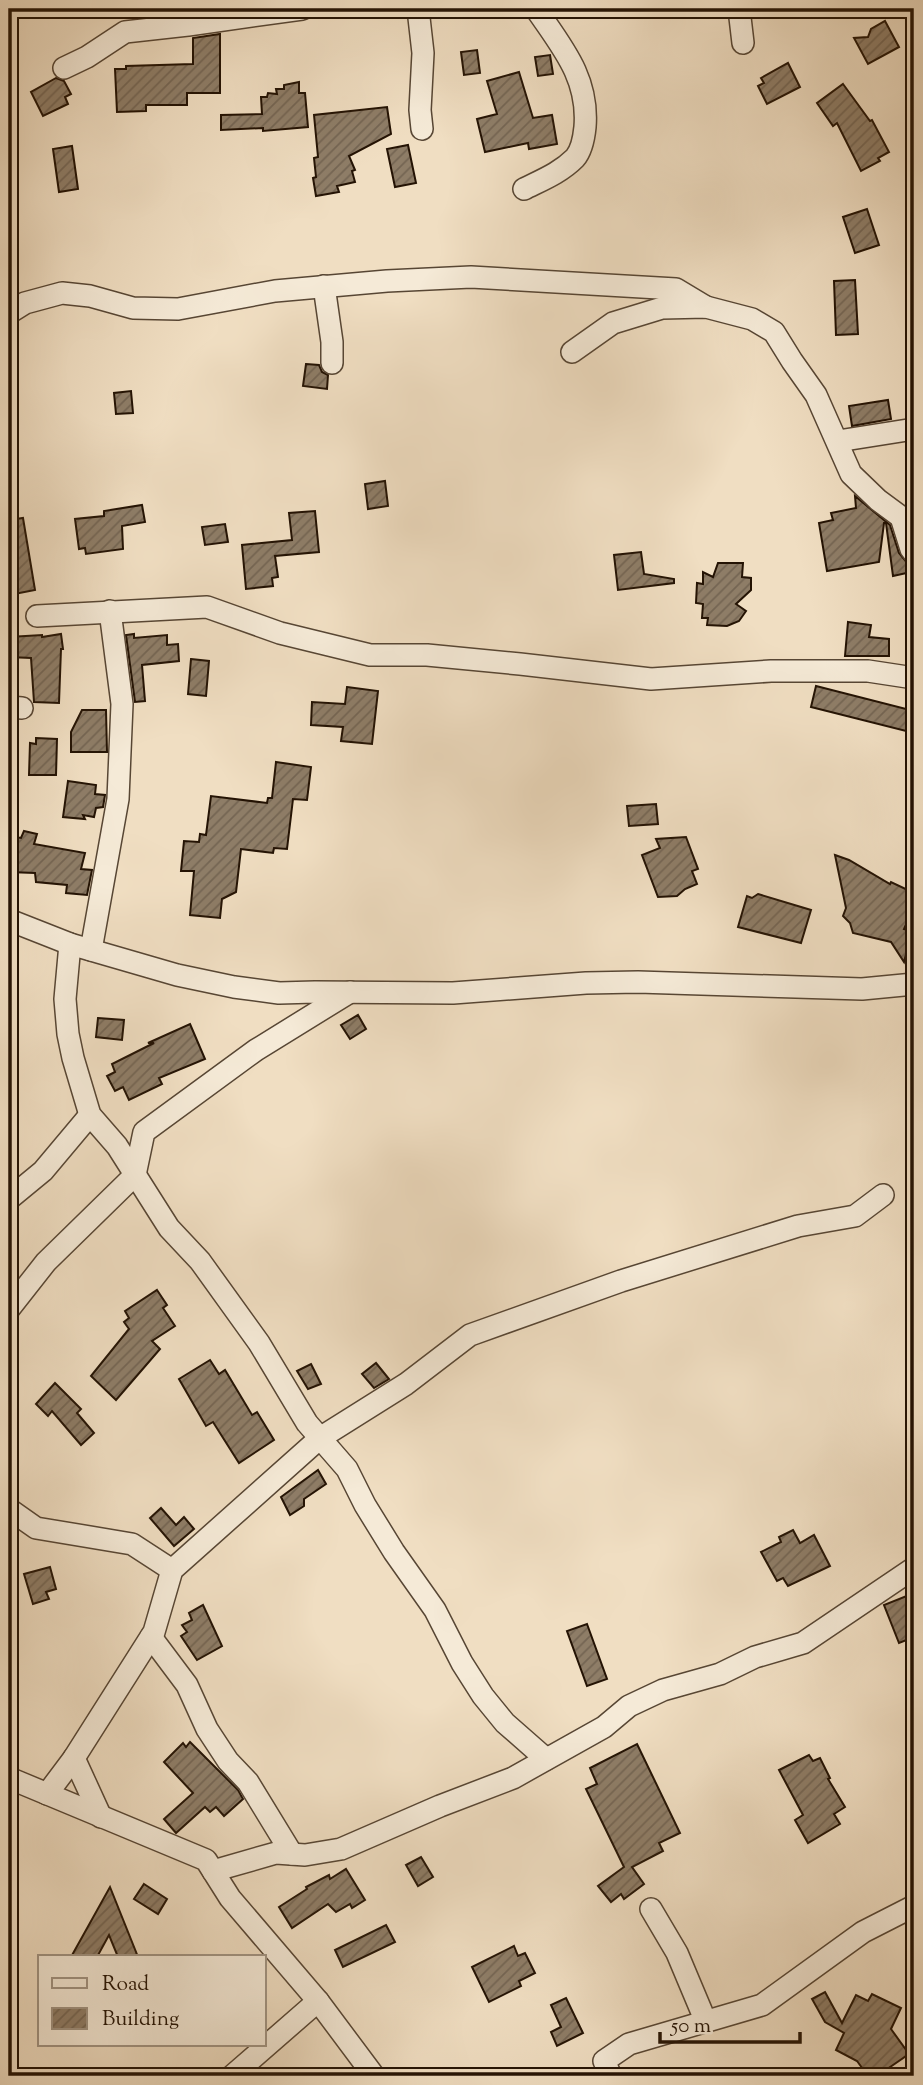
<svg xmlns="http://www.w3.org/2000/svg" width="923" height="2085" font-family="'Sorts Mill Goudy',serif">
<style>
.building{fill:url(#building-hatch);stroke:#241304;stroke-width:2}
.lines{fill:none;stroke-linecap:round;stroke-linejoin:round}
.street-casing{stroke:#574634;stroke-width:24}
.street{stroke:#f5ead7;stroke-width:21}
</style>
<defs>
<pattern id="building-hatch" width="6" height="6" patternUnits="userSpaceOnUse" patternTransform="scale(1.75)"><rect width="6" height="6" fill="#8e7d67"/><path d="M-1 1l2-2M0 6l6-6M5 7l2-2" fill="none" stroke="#746553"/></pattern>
</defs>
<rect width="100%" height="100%" fill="#f0dec2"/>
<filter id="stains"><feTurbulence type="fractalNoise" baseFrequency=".00286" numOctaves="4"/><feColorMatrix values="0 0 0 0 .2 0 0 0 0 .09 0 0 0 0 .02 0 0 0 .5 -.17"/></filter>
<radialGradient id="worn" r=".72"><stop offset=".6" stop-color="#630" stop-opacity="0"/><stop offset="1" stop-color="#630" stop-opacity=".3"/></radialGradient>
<g class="building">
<polygon points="885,21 899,47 868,64 854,38 868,37 871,29"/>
<polygon points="220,34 220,93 187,93 187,105 146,105 146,111 117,112 115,69 126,69 126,66 193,64 193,38"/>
<polygon points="477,50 480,73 464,75 461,52"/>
<polygon points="550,55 553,74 538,76 535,57"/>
<polygon points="788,63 800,87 767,104 758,86 764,83 761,78"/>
<polygon points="519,72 533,118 552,115 557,144 529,149 528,143 485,152 477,119 497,114 487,81"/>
<polygon points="56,78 64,81 71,94 65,97 68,104 43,116 31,92"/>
<polygon points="299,82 299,93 305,93 308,127 263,131 263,128 221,130 221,115 262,114 261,97 267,97 268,93 277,94 276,89 284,89 284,85"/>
<polygon points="843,84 870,121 872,120 889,152 878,158 880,161 861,171 837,123 833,126 817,103"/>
<polygon points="387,107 391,134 349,156 355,170 352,171 355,182 337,186 339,192 316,196 313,178 316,177 314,158 318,157 314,115"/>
<polygon points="408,145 416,183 395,187 387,149"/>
<polygon points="72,146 78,189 59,192 53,149"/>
<polygon points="867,209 879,245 855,253 843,217"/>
<polygon points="855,280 858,334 836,335 834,281"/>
<polygon points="306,364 319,365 322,372 328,375 327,389 303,386"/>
<polygon points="131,391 133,413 116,414 114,393"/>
<polygon points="888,400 891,419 852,426 849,406"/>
<polygon points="385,481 388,506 368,509 365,484"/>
<polygon points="855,496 890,525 899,553 909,565 911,572 893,576 886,523 884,523 879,562 827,571 819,523 833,520 831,513 856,508"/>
<polygon points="142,505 145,522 122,526 123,549 86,554 85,548 79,549 75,519 104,516 104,511"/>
<polygon points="315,511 319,552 275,556 278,577 272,578 273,586 246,589 242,545 292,540 289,513"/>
<polygon points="23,518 35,590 9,595 9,520"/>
<polygon points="225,524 228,542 205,545 202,527"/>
<polygon points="641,552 644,574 674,579 674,583 618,590 614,555"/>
<polygon points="718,563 743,563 742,577 751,578 751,590 736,604 746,611 739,621 727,626 707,625 708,618 702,618 703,604 696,603 697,583 703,584 703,572 713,577"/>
<polygon points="848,622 871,625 869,637 889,639 889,656 845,656"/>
<polygon points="61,634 63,649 61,649 59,703 34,702 31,658 9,657 9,637 42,635 42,637"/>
<polygon points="134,634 134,638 167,635 167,645 178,644 179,661 142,665 145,701 135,702 126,635"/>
<polygon points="191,659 209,661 206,696 188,694"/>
<polygon points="816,686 914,711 914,733 811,707"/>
<polygon points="347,687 378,691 372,744 341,741 343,727 311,725 312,702 345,704"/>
<polygon points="82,710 106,710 107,752 71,752 71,732"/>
<polygon points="36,738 57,739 56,775 29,775 30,743 36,744"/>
<polygon points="276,762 311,767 307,800 293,799 287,849 274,848 273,853 241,849 236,892 222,899 220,918 190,915 194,871 181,871 184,841 199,842 200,834 206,835 211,796 267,803 268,798 272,798"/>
<polygon points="68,781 96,785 95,794 105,795 103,807 96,808 94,817 83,815 85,819 63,817"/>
<polygon points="656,804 658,824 629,826 627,806"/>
<polygon points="24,831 37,834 34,844 85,853 81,869 92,870 87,895 66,893 67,885 36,882 35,873 9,872 9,836 21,838"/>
<polygon points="686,837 698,869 692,871 697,884 685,889 677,896 658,897 642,855 660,848 656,839"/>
<polygon points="835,855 849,860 890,884 891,882 914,893 914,906 904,929 912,931 904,962 891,942 853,933 850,923 843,916 846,908"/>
<polygon points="758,894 811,910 801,943 738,927 747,896 752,898"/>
<polygon points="358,1015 366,1029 350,1039 341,1025"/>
<polygon points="98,1018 124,1020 122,1040 96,1037"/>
<polygon points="190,1024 205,1059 159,1078 162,1084 129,1100 123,1087 115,1091 107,1076 115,1072 112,1064 154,1043 148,1043"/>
<polygon points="157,1290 167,1305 163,1308 175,1326 152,1341 160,1349 116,1400 91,1376 129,1329 124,1322 129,1318 125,1311"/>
<polygon points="210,1360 219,1374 225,1370 252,1415 257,1412 274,1440 239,1463 213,1422 206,1426 179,1379"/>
<polygon points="376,1363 389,1379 374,1388 362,1374"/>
<polygon points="311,1364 321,1384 308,1389 297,1371"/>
<polygon points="55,1383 81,1409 77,1413 94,1433 81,1445 52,1411 48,1416 36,1404"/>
<polygon points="318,1470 326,1484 304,1499 304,1506 290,1515 281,1497"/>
<polygon points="161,1508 176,1525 184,1517 194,1529 174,1546 150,1518"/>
<polygon points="793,1530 800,1543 814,1535 830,1566 788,1586 783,1578 777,1581 761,1552 781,1542 779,1537"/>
<polygon points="50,1567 56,1589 46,1592 49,1599 33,1604 24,1574"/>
<polygon points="909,1595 914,1608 914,1637 899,1643 884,1605"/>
<polygon points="203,1605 222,1646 197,1660 181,1636 187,1632 182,1625 192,1620 189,1613"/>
<polygon points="587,1624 607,1679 587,1686 567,1631"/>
<polygon points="190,1742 238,1790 243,1799 224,1816 216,1807 210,1812 205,1807 176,1833 164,1819 193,1793 164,1762 183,1743 186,1747"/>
<polygon points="637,1744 680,1833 659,1843 663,1851 632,1867 644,1884 624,1899 621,1894 611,1902 598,1886 624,1867 586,1789 597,1784 590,1768"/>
<polygon points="809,1755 813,1761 820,1758 830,1778 828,1779 845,1807 834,1814 840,1824 808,1843 795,1820 803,1815 779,1770"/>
<polygon points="421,1857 433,1877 418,1886 406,1865"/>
<polygon points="346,1869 365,1900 352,1908 350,1904 336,1912 328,1904 292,1928 279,1907 307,1889 306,1887 329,1875 330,1879"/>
<polygon points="144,1884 167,1899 158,1914 134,1899"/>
<polygon points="110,1887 138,1957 118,1957 109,1935 97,1957 71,1957"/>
<polygon points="386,1925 395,1942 343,1967 335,1950"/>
<polygon points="514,1946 518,1956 525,1953 535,1973 519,1981 521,1986 489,2002 472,1967"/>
<polygon points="825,1992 842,2023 856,1995 868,2001 872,1994 901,2008 891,2029 909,2054 877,2076 868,2076 857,2061 836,2050 844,2033 825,2022 812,1999"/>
<polygon points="566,1998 583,2033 557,2046 551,2032 561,2027 551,2005"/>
</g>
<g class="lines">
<defs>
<g id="street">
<polyline points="418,9 423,53 420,110 422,129"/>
<polyline points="739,9 743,43"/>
<polyline points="64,68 87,57 125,32 188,25 302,9"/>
<path d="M 524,189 C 542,180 560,173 575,158 C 581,151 584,137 585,127 C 589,78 562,47 536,9"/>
<polyline points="324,286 332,342 332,363"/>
<polyline points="9,313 25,303 62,293 90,296 133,308 178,309 275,291 387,281 471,277 676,289 706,307"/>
<polyline points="572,352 613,323 662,308 706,307 752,319 774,332 792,361 816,395 851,474 878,500 901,517 911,549 914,553"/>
<polyline points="838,441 914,429"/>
<polyline points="37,616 207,607 280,633 370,655 427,655 520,664 651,679 771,671 868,671 914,678"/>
<polyline points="9,707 22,708"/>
<polyline points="9,920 70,944 177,975 234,987 279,993 315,992 453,993 586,983 638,982 862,989 914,984"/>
<polyline points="70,944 65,999 68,1034 73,1058 90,1115 117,1146 169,1228 200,1261 259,1343 307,1423 347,1469 365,1505 394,1552 435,1610 462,1663 483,1696 505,1723 546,1759"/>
<polyline points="91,950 118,799 122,704 110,611"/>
<polyline points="9,1199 43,1171 90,1115"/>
<polyline points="9,1309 46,1262 135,1175 144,1132 256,1050 350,992"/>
<polyline points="9,1509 36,1528 132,1544 172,1570"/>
<polyline points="151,1637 187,1685 207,1729 228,1761 248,1782 292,1854"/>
<polyline points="74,1758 101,1817"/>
<polyline points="9,1778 206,1860 230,1898 318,2001 374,2076"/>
<polyline points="47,1794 74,1758 154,1632 172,1570 320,1438 406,1384 470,1335 621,1281 798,1226 855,1216 883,1195"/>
<polyline points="213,1871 276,1853 305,1855 341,1849 440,1806 513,1778 604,1727 629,1706 663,1690 720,1674 755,1657 803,1643 914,1568"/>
<polyline points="651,1909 677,1953 706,2022"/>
<polyline points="232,2076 318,2001"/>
<polyline points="611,2076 604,2061 629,2044 762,2005 863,1932 914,1906"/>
</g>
</defs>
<use href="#street" class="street-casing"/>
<use href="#street" class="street"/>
</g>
<rect width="923" height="2085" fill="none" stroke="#f0dec2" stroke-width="35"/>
<rect x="10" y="10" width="902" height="2064" fill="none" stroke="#241304" stroke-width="3.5"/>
<rect x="18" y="18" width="888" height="2050" fill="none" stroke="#241304" stroke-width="2"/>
<rect x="38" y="1955" width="228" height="91" fill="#f5ead7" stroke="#a19483" stroke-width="2"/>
<rect x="52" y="1978" width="35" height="10" fill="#f5ead7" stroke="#a19483" stroke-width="2"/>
<text x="102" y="1990" font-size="21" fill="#241304">Road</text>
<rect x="52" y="2008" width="35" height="21" fill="url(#building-hatch)" stroke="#a19483" stroke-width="2"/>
<text x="102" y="2025" font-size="21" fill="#241304">Building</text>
<path d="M660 2032v10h140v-10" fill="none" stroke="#241304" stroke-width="3.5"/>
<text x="671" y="2032" font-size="21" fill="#241304" stroke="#f5ead7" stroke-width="5" paint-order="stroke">50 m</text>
<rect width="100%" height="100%" filter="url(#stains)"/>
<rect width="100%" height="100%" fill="url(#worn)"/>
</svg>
